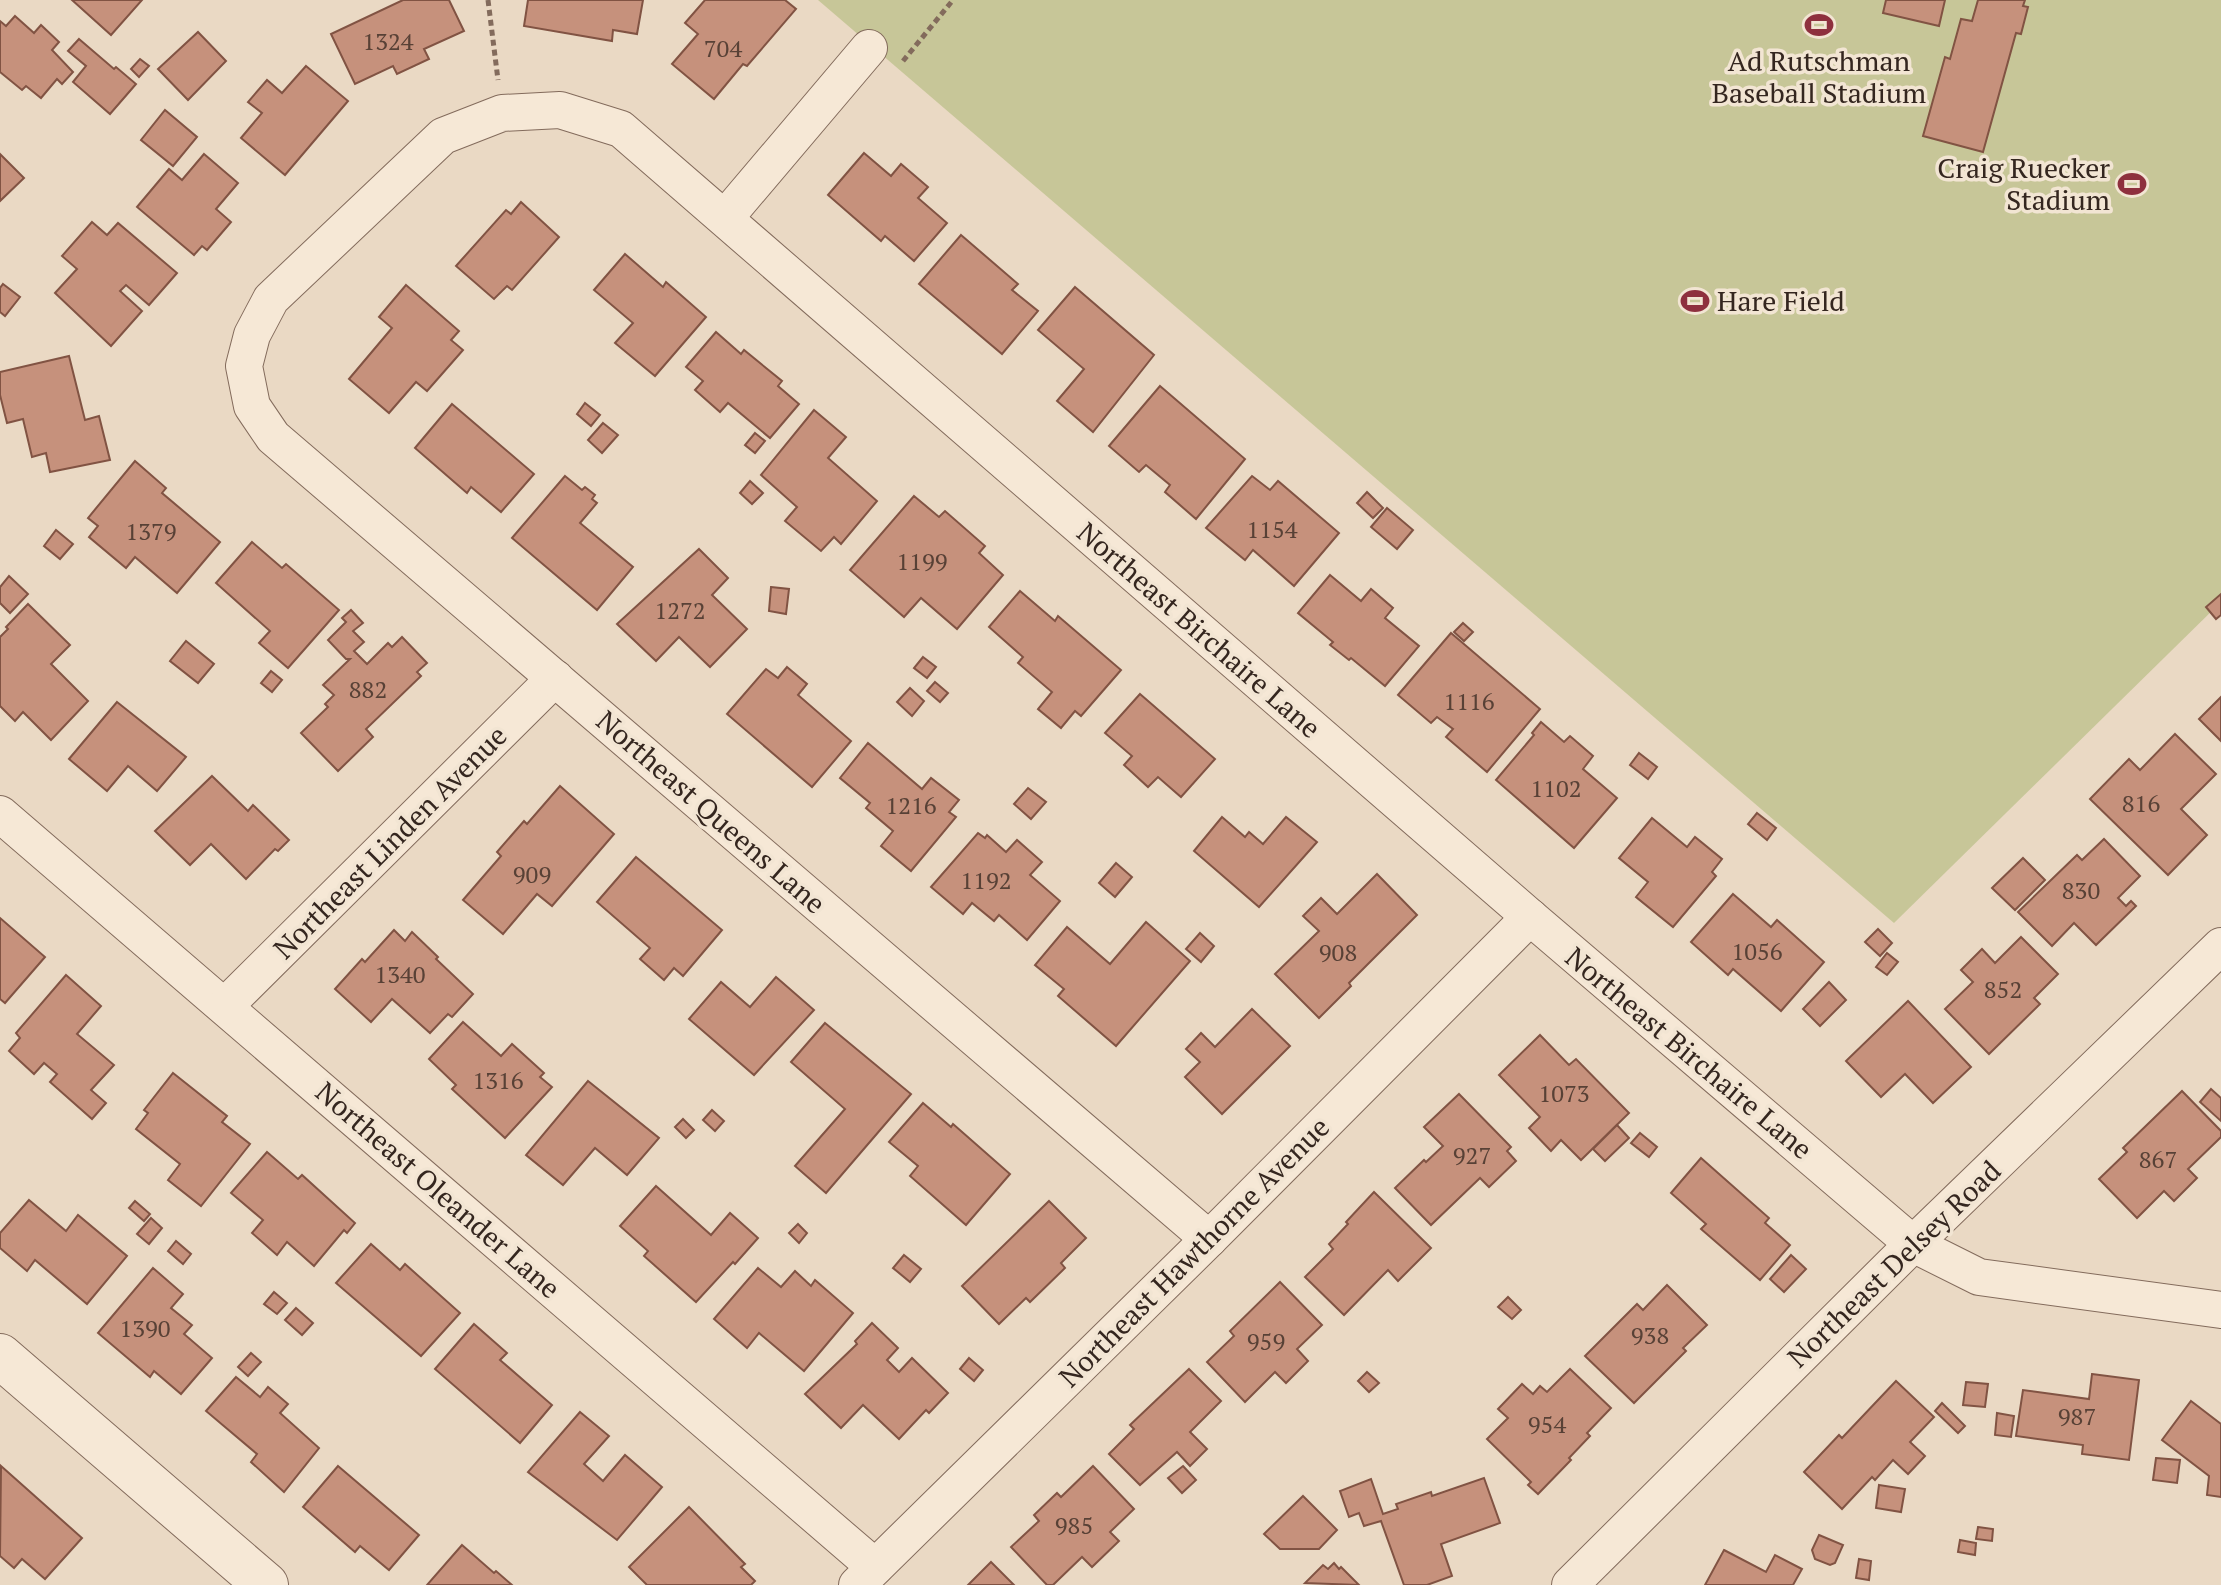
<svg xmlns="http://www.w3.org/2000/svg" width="2221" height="1585" font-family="'PT Serif',serif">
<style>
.pitch{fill:#c7c698}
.building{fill:#c6917c;stroke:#815343;stroke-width:2}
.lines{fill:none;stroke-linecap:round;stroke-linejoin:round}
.minor-casing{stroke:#836b5c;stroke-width:38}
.tertiary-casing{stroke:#836b5c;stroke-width:46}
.path{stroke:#836b5c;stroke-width:5;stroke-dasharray:6 4;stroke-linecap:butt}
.minor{stroke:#f6e8d6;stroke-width:36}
.tertiary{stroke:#f6e8d6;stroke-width:44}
.labels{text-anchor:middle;stroke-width:7;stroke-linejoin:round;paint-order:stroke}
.number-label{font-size:24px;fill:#584136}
.poi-label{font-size:28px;fill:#34261f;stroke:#f2e5d3}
.street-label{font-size:28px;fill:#34261f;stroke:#f2e5d3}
</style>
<rect width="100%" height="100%" fill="#ead9c4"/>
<polygon class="pitch" points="818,0 2221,0 2221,602 1894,923"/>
<g class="building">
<polygon points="72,0 142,0 111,35"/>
<polygon points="403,0 449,0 464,31 424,49 429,59 397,74 393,66 355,84 331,34"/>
<polygon points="528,0 643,0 637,34 613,30 612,41 524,26"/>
<polygon points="705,0 785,0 796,9 747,66 743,64 714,99 672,64 698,34 685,23"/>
<polygon points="1886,0 1945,0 1939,26 1883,13"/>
<polygon points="1978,0 2025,0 2023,6 2028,7 2021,34 2016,33 1983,152 1923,136 1945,57 1950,59 1961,19 1972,21"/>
<polygon points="15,16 34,33 41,25 59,42 52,50 73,72 62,84 57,79 41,98 26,86 22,90 0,72 0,21 6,26"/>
<polygon points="198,32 226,61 188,100 158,69"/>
<polygon points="79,39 114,69 116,67 136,84 110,114 73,82 86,66 68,51"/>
<polygon points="140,59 149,66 139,77 131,69"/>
<polygon points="306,66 348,101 285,175 241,138 262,113 248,102 267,80 282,93"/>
<polygon points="165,110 197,137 173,166 141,140"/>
<polygon points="864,153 891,176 901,164 928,187 918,198 947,223 914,261 885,236 881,241 828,195"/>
<polygon points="0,154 24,178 0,201"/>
<polygon points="204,154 238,183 216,209 231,222 207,250 202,246 194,255 137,207 169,169 182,180"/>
<polygon points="521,202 559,237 512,290 507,286 494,299 456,266 506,210 511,214"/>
<polygon points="92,222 107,235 118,223 177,273 149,305 126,285 120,291 142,311 111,346 55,293 77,269 62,256"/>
<polygon points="961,235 1018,284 1012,290 1038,311 1002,354 919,284"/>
<polygon points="625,254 663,287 666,282 706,317 655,376 615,343 633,323 594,290"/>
<polygon points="3,284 20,297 5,316 0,312 0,288"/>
<polygon points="406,285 459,331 451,340 463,350 427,391 416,382 389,413 349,379 392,328 379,317"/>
<polygon points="1075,287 1154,355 1093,432 1057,401 1084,369 1038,330"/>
<polygon points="716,332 741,354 744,350 782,381 778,386 799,404 770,438 728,403 720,412 695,390 703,381 686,367"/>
<polygon points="69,356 85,420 99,416 110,460 50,472 46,453 32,457 23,419 7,423 0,395 0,372"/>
<polygon points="1160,386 1245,459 1196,519 1165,492 1170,485 1146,465 1139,472 1109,446"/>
<polygon points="585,403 600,415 591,426 577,414"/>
<polygon points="452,404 534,474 501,512 471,487 467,493 415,448"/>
<polygon points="814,410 846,437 828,458 877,501 841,544 834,537 821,551 785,521 797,507 761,475"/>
<polygon points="603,423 618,435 602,453 588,440"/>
<polygon points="755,433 765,441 755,453 745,445"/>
<polygon points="135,461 166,488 162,493 220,542 177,593 135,557 126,568 89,537 98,526 88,518"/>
<polygon points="565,476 582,490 585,487 595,495 592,499 597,503 580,523 633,567 597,610 512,538"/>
<polygon points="1252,476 1270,490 1278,481 1339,533 1294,586 1253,550 1245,560 1206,528"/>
<polygon points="750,481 763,493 752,504 740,493"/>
<polygon points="1367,492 1383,508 1373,518 1357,503"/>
<polygon points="914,496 939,517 945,511 985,546 979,553 1003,575 957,629 921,598 904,617 850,570"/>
<polygon points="1387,508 1413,530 1397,549 1371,527"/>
<polygon points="56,530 73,544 60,559 44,546"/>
<polygon points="252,542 282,568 286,564 339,610 288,668 259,643 270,631 216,583"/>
<polygon points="699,549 728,578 712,595 747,629 710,667 679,637 656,661 617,624"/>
<polygon points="1330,575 1361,601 1371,589 1393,608 1385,618 1419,646 1385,686 1351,658 1349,660 1330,645 1333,642 1298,613"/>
<polygon points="9,576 28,594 10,613 0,603 0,587"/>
<polygon points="771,587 789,589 786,614 769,611"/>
<polygon points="1020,591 1055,621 1058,616 1121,670 1081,716 1075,711 1061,728 1038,709 1052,692 1018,663 1023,657 989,627"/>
<polygon points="2221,594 2221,615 2216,619 2206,607"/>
<polygon points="28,604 70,645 51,664 88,701 51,740 23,712 15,721 0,706 0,637 8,629 6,627"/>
<polygon points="351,610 363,623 353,631 364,642 354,651 367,664 388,643 392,647 402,637 427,663 417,672 421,676 366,729 373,737 338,771 301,733 328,707 325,704 334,695 323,685 350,659 346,659 328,640 346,622 342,618"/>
<polygon points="1463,623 1473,632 1464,641 1454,632"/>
<polygon points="1451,633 1540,709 1487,772 1446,737 1453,729 1437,717 1431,723 1398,695"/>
<polygon points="186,641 214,664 198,683 170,661"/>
<polygon points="923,657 936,667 927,678 914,668"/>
<polygon points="787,667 807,684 798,695 851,741 812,787 727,714 766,669 778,678"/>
<polygon points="271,671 282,680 272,692 261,683"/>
<polygon points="935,682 948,693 940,702 927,691"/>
<polygon points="910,688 924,701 912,716 897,702"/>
<polygon points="1140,694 1215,759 1181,797 1158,777 1148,787 1124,765 1132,756 1105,733"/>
<polygon points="2221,697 2221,741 2199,719"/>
<polygon points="117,702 186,757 157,791 128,766 107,791 69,759"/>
<polygon points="1541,722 1564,742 1570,736 1593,756 1583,769 1617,798 1574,848 1496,780 1534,735 1532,733"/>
<polygon points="2175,734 2216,774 2181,809 2207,835 2168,875 2090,799 2129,759 2140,770"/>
<polygon points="868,743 922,789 931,778 959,800 949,812 956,817 911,871 881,846 893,831 866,808 870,803 840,778"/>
<polygon points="1639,753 1657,767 1648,779 1630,765"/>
<polygon points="212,776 248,811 253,805 289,840 278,851 275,849 246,879 211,844 190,865 155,831"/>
<polygon points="560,786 614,834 552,906 537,894 503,934 463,900 501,856 497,852 524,821 527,824"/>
<polygon points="1028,788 1046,802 1031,819 1014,804"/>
<polygon points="1757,813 1776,828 1767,840 1748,824"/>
<polygon points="1222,817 1245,837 1249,832 1263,844 1286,817 1317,842 1259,907 1194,851"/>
<polygon points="1652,818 1687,847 1695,837 1722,859 1712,872 1716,876 1673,927 1636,897 1648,882 1619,858"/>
<polygon points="978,833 985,838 987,835 1006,852 1017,840 1042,862 1030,875 1060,901 1027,940 999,915 994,921 972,903 963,914 931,887"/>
<polygon points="2104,839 2140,876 2118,898 2126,906 2131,901 2136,906 2096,945 2074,923 2052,946 2018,912 2077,855 2082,860"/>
<polygon points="636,857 722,930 683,976 674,968 664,980 640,959 650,948 597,902"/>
<polygon points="2023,858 2045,880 2015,910 1992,888"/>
<polygon points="1116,863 1132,877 1115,897 1099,883"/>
<polygon points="1377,874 1417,915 1349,983 1351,986 1319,1018 1275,974 1319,931 1303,916 1321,898 1337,914"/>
<polygon points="1733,894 1771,927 1777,920 1824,962 1781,1011 1733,969 1728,975 1691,942"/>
<polygon points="0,918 45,957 5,1003 0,999"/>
<polygon points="1146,922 1190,961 1116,1046 1058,996 1064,989 1035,965 1067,927 1110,964"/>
<polygon points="1878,929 1892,943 1880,956 1865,942"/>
<polygon points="394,930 405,941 412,932 438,957 436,959 473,994 452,1017 448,1014 430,1033 392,999 371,1022 335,989 362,959 365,962"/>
<polygon points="1200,933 1214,946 1201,962 1186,949"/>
<polygon points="2021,937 2058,974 2034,998 2040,1004 1989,1054 1945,1009 1973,982 1961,970 1982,949 1995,963"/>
<polygon points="1887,953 1898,962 1887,975 1876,967"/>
<polygon points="66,975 101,1006 77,1034 114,1065 91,1090 106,1103 92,1119 50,1082 57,1074 44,1063 34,1074 9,1051 20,1038 16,1033"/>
<polygon points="776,977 814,1010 754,1075 689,1019 721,982 750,1007"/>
<polygon points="1829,982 1846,1000 1820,1026 1803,1009"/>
<polygon points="1908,1001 1971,1067 1933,1103 1905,1074 1881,1097 1846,1061"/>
<polygon points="1252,1009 1290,1046 1222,1114 1185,1077 1200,1062 1186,1049 1201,1033 1215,1047"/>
<polygon points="463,1022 501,1056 512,1044 544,1073 540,1077 552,1087 505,1138 452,1089 456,1085 429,1059"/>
<polygon points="825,1023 911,1094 826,1193 795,1166 845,1109 791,1062"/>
<polygon points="1540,1035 1569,1065 1576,1059 1629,1113 1581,1160 1561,1140 1551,1151 1529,1128 1540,1117 1499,1075"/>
<polygon points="173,1073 227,1116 222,1122 250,1144 201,1206 168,1180 180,1164 136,1129 148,1113 144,1110"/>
<polygon points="588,1081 659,1138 627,1175 595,1148 563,1185 526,1155"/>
<polygon points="2211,1089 2221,1098 2221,1121 2200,1102"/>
<polygon points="2182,1091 2221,1131 2221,1137 2188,1169 2197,1178 2174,1201 2164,1191 2137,1218 2099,1179 2127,1152 2123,1148"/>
<polygon points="1459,1094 1511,1147 1507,1151 1516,1161 1489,1187 1480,1178 1431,1225 1395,1188 1424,1160 1426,1162 1443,1146 1424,1127"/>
<polygon points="923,1103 951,1127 953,1124 1010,1174 966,1225 910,1176 918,1166 889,1142"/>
<polygon points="712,1110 724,1121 715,1131 703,1120"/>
<polygon points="683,1119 694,1130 686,1138 675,1127"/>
<polygon points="1617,1125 1629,1138 1605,1161 1593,1149"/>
<polygon points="1640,1133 1657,1147 1649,1157 1631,1143"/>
<polygon points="267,1152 298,1179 302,1175 355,1223 347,1233 344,1230 314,1266 287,1242 277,1255 252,1233 263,1220 231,1193"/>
<polygon points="1701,1158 1769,1218 1765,1223 1790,1245 1760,1280 1701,1229 1706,1224 1671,1193"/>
<polygon points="656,1186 711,1235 730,1213 758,1238 735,1264 733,1262 696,1302 644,1256 648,1251 620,1226"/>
<polygon points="1374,1192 1431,1248 1398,1281 1388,1270 1344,1315 1305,1277 1333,1249 1329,1244 1348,1224 1346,1222"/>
<polygon points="29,1200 66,1231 78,1215 127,1256 87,1304 35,1260 27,1271 0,1248 0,1233"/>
<polygon points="135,1201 150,1214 144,1221 129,1208"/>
<polygon points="1049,1201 1086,1238 1061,1263 1065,1268 1030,1302 1026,1298 999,1324 962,1286"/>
<polygon points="151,1218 162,1228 149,1244 137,1234"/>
<polygon points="798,1224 807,1233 799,1243 789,1233"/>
<polygon points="176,1241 191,1254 183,1264 168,1251"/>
<polygon points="371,1244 400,1270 405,1264 460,1313 421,1356 336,1283"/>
<polygon points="904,1255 921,1269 910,1282 893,1268"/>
<polygon points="1791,1255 1806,1269 1784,1292 1770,1279"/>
<polygon points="153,1268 183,1294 171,1308 192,1325 184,1334 212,1358 181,1394 154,1371 150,1377 98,1333"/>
<polygon points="758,1268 781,1287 795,1271 811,1286 815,1280 853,1313 804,1371 759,1333 747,1348 714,1319"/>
<polygon points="1280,1282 1322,1325 1297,1349 1308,1361 1286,1383 1275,1372 1245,1402 1207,1362 1234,1336 1230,1331"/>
<polygon points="1667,1285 1707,1325 1683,1348 1686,1351 1634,1403 1585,1356 1637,1304 1643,1310"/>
<polygon points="274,1292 287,1303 277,1314 264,1304"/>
<polygon points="1508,1297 1521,1310 1512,1319 1498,1307"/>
<polygon points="296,1308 313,1323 302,1335 285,1320"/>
<polygon points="872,1323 898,1348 887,1360 899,1372 912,1358 948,1393 929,1413 926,1410 899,1439 863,1405 841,1428 805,1394 857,1344 855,1341"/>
<polygon points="474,1324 507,1353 500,1360 552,1405 520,1443 435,1369"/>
<polygon points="251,1353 261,1362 248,1376 238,1367"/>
<polygon points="969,1358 983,1370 974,1381 960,1369"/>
<polygon points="1189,1369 1221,1401 1190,1432 1207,1449 1190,1466 1177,1452 1140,1485 1109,1454 1134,1429 1130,1425"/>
<polygon points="1570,1369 1611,1408 1587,1433 1590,1436 1569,1458 1571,1460 1538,1494 1528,1485 1531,1482 1487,1439 1508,1418 1498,1409 1522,1384 1533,1394 1540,1386 1547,1392"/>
<polygon points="1367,1372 1379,1383 1369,1392 1358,1381"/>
<polygon points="2092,1374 2139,1380 2129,1460 2082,1454 2083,1445 2016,1436 2023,1390 2089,1399"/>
<polygon points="236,1377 260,1397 268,1387 288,1404 280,1413 319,1448 284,1492 251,1462 257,1454 206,1411"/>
<polygon points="1896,1381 1934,1417 1910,1442 1925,1456 1908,1474 1893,1460 1875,1480 1872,1477 1842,1509 1804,1472 1839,1435 1842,1438"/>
<polygon points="1966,1382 1988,1384 1985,1407 1963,1405"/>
<polygon points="2191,1401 2221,1424 2221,1497 2207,1495 2209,1476 2162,1440"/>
<polygon points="1942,1403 1965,1426 1958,1433 1935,1411"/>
<polygon points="580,1412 609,1436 584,1464 603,1481 625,1455 662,1487 617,1540 528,1472"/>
<polygon points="1997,1413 2014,1416 2011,1437 1995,1435"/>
<polygon points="2156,1458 2180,1460 2177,1483 2153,1480"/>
<polygon points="1,1466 82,1538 45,1579 22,1559 14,1568 0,1556"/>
<polygon points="338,1466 419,1535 389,1570 360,1546 355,1552 303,1507"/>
<polygon points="1093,1466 1134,1509 1110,1532 1119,1541 1092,1567 1082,1557 1053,1585 1047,1585 1011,1547 1039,1521 1034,1515 1057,1493 1061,1497"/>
<polygon points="1183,1466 1196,1480 1182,1493 1168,1478"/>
<polygon points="1484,1478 1500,1523 1441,1544 1452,1576 1427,1585 1404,1585 1381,1521 1364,1526 1359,1513 1349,1517 1340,1491 1371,1479 1383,1514 1398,1509 1396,1504 1431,1492 1432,1496"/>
<polygon points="1879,1485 1905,1489 1901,1512 1876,1508"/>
<polygon points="1303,1496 1337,1530 1319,1549 1280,1549 1264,1534"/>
<polygon points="689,1507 745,1564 741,1567 755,1581 751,1585 647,1585 629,1567"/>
<polygon points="1978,1527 1993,1529 1992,1541 1976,1539"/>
<polygon points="1819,1535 1843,1545 1835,1563 1830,1565 1815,1559 1812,1550"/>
<polygon points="1960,1540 1976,1543 1975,1555 1958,1552"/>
<polygon points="462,1545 494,1573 496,1571 512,1585 427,1585"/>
<polygon points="1724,1550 1766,1572 1775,1555 1802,1569 1793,1585 1705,1585"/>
<polygon points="1859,1559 1871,1561 1869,1580 1856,1578"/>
<polygon points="991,1562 1014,1585 968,1585"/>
<polygon points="1334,1563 1339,1569 1341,1567 1359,1585 1305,1583 1323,1565 1328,1569"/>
</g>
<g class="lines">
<defs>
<g id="minor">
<polyline points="725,218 869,48"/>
<polyline points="0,814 875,1567"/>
<polyline points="225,1006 555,678"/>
<polyline points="1209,1239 273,437 252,406 244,366 252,335 271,299 443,136 502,113 560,110 621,129 1530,917 1913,1244 1979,1277 2221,1310"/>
<polyline points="857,1585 1209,1239 1530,917"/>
<polyline points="1570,1585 1913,1244 2221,946"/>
</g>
<polyline id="tertiary" points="0,1356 266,1585"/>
</defs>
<use href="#minor" class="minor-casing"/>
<use href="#tertiary" class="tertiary-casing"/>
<g class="path">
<polyline points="488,0 498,80"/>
<polyline points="903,61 953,0"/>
</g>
<use href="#minor" class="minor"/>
<use href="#tertiary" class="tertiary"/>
</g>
<defs>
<symbol id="stadium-bare" viewBox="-9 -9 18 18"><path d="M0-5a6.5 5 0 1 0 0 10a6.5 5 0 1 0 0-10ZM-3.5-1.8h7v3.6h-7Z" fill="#8e303e" stroke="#f2e5d3" stroke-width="2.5" paint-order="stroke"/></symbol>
</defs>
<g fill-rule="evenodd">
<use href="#stadium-bare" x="1799" y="5" width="40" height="40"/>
<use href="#stadium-bare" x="2112" y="164" width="40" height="40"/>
<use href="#stadium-bare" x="1675" y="281" width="40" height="40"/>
</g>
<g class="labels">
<g class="number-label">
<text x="388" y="50">1324</text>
<text x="723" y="57">704</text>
<text x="1272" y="538">1154</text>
<text x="151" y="540">1379</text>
<text x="922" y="570">1199</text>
<text x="680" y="619">1272</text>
<text x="368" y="698">882</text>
<text x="1469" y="710">1116</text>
<text x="1556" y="797">1102</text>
<text x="2141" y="812">816</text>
<text x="911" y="814">1216</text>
<text x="532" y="883">909</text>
<text x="986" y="889">1192</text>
<text x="2081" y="899">830</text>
<text x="1757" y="960">1056</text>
<text x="1338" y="961">908</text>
<text x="400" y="983">1340</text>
<text x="2003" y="998">852</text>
<text x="498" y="1089">1316</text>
<text x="1564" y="1102">1073</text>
<text x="1472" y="1164">927</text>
<text x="2158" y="1168">867</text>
<text x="145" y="1337">1390</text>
<text x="1650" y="1344">938</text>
<text x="1266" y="1350">959</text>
<text x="2077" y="1425">987</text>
<text x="1547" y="1433">954</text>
<text x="1074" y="1534">985</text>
</g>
<g class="poi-label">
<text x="1819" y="71">Ad Rutschman<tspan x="1819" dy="32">Baseball Stadium</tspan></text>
<text x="2110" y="178" text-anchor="end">Craig Ruecker<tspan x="2110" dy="32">Stadium</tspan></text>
<text x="1717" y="311" text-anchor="start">Hare Field</text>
</g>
<g class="street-label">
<text transform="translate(1199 630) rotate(41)" y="10">Northeast Birchaire Lane</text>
<text transform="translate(711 812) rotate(41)" y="10">Northeast Queens Lane</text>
<text transform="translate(390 842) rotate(-45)" y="10">Northeast Linden Avenue</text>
<text transform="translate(1689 1053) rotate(40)" y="10">Northeast Birchaire Lane</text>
<text transform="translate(438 1190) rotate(41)" y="10">Northeast Oleander Lane</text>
<text transform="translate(1194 1252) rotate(-45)" y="10">Northeast Hawthorne Avenue</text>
<text transform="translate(1894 1264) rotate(-44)" y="10">Northeast Delsey Road</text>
</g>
</g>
</svg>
